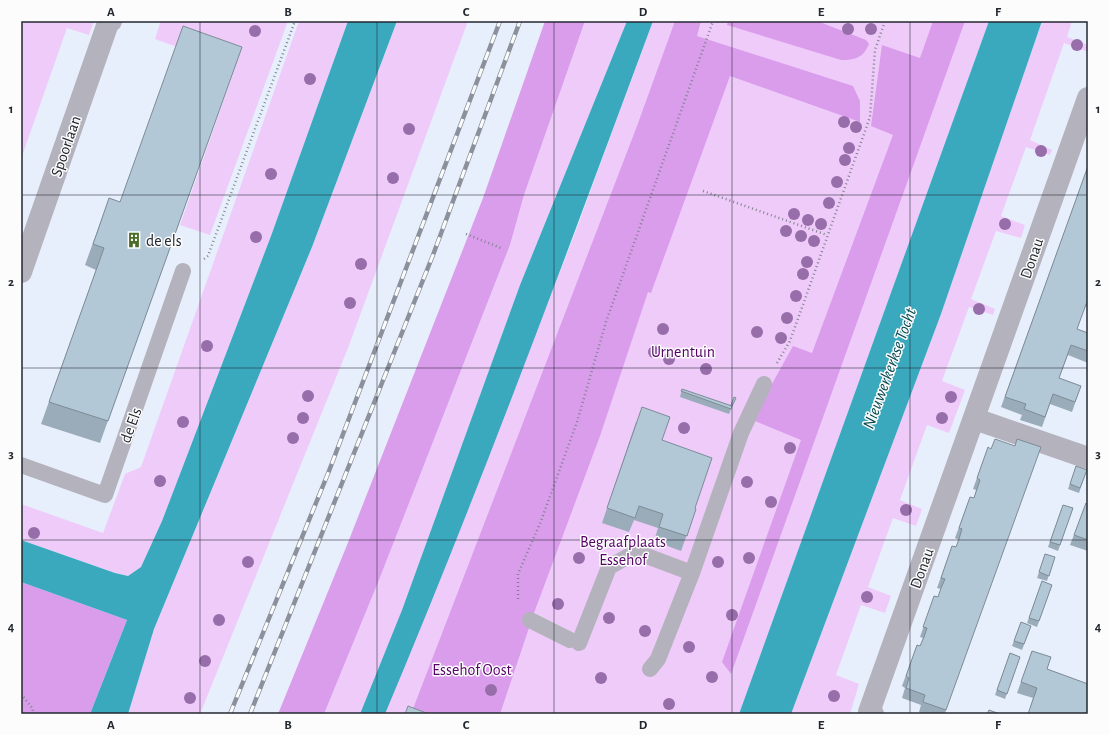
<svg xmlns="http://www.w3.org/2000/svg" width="1109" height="735" font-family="'Alegreya Sans',sans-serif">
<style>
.green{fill:#efcbfa}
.forest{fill:#da9dec}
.water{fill:#3aa9bd}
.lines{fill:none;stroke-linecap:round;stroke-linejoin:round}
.path{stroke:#7f848e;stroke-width:2.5;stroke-dasharray:1 3;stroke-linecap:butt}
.service{stroke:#b4b2bd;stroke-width:16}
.minor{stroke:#b4b2bd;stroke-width:22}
.rail-casing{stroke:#8b919b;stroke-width:4.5}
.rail{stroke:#fcfcfc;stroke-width:3;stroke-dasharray:9;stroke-linecap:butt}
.tree{fill:#976daa}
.wall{fill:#9aacb9}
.building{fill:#b3c8d7;stroke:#7d8c96}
.grid{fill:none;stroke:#23272f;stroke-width:1;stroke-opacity:0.55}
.labels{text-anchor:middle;stroke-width:3;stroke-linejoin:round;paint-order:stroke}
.street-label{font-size:16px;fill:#23272f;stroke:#fcfcfc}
.poi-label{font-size:16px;fill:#23272f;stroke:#fcfcfc;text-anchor:start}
.park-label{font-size:16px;fill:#550367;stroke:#fcfcfc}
.water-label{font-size:17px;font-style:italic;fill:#044853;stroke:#fcfcfc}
.neatline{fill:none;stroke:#23272f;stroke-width:1.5}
.grid-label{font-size:13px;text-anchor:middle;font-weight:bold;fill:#23272f}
</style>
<rect width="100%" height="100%" fill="#e8effc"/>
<g class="green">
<polygon points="21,21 94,21 89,35 67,28 21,159"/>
<polygon points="166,21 288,21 210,235 180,225 235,68 155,39 160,23"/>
<polygon points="299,21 348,21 271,236 162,521 141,567 128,576 115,573 21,540 21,504 103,533 125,474 141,467"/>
<polygon points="397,21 468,21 348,348 200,714 128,714 154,629 312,247"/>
<polygon points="585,21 627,21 520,285 402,610 360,714 324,714 379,580 510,245 524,195"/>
<polygon points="653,21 989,21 739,714 385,714 572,241"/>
<polygon points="1042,21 1072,21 1067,37 1088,45 1088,52 1064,43 1030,140 1052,150 1050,155 1026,147 1001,216 1025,225 1021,238 996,231 971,299 995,309 993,315 969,307 942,381 965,390 949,433 927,425 900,500 922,509 916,526 893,518 868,587 891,596 885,613 861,605 836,675 859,684 850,714 791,714 941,314"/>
</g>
<g class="forest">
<polygon points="545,21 585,21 524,195 510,245 379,580 324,714 278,714 347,545 483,198"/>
<polygon points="675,21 701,21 697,36 853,86 860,101 860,122 730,76 651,293 648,292 600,436 534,613 500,714 411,714 637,126"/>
<path d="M 728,21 L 817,21 L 866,40 L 869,44 C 863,58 855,60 841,60 L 727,25 Z"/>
<polygon points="933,21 965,21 731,674 722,662 801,440 755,421 763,400 793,346 812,353 893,135 871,126 882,45 920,58"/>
<polygon points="21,582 127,620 90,714 21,714"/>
</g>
<g class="water">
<polygon points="348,21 397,21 312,247 154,629 128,714 90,714 127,620 21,582 21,540 115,573 128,576 141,567 162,521 271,236"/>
<path d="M 627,21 L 653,21 C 567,253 481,486 385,714 L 360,714 L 402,610 L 520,285 Z"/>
<polygon points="989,21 1042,21 941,314 791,714 739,714"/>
</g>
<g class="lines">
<g class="path">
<polyline points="703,191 827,235"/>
<polyline points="466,234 501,248"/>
<polyline points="204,259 208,256 295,21"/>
<polyline points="777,363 790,341 870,117 875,50 885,21"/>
<polyline points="518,599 518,574 541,521 577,422 606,322 713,21"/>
<polyline points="21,694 33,709 32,714"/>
</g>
<g class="service">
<polyline points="21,465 105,495 183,271"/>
<polyline points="530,620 570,640"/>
<polyline points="579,643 609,567 636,552 692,573"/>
<polyline points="650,669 658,659 692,573 741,433 764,384"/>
</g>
<g class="minor">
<polyline points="21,272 108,23 111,21"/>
<polyline points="975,419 1088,458"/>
<polyline points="873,714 869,712 1088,98"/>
</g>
<defs>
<g id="rail">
<polyline points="230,714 329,471 500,21"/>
<polyline points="250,714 433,255 520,21"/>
</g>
</defs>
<use href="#rail" class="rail-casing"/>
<use href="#rail" class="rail"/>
</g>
<g class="tree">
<circle cx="848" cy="29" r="6"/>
<circle cx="871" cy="29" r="6"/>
<circle cx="255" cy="31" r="6"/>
<circle cx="1077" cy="45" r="6"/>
<circle cx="310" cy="79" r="6"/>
<circle cx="844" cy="122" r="6"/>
<circle cx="856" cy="127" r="6"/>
<circle cx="409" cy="129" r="6"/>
<circle cx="849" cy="148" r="6"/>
<circle cx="1041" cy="151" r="6"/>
<circle cx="845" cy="160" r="6"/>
<circle cx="271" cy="174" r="6"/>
<circle cx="393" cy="178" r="6"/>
<circle cx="837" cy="182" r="6"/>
<circle cx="829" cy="203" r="6"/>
<circle cx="794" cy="214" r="6"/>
<circle cx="808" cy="220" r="6"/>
<circle cx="821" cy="224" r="6"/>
<circle cx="1005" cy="224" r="6"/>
<circle cx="786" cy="231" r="6"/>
<circle cx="801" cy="236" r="6"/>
<circle cx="256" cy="237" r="6"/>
<circle cx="814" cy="241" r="6"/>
<circle cx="807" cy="262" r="6"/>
<circle cx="361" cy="264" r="6"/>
<circle cx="803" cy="274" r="6"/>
<circle cx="796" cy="296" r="6"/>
<circle cx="350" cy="303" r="6"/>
<circle cx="979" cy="309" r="6"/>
<circle cx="787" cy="318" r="6"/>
<circle cx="663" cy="329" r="6"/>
<circle cx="757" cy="332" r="6"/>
<circle cx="781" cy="338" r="6"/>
<circle cx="207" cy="346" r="6"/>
<circle cx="654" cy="352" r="6"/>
<circle cx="669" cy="359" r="6"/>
<circle cx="706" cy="369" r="6"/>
<circle cx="308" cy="396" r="6"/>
<circle cx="951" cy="397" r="6"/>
<circle cx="303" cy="418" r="6"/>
<circle cx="942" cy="418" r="6"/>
<circle cx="183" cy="422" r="6"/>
<circle cx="684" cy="428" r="6"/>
<circle cx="293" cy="438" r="6"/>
<circle cx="790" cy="448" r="6"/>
<circle cx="160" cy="481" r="6"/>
<circle cx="747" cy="482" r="6"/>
<circle cx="771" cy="502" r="6"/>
<circle cx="906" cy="510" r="6"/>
<circle cx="34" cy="533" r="6"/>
<circle cx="579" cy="558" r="6"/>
<circle cx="749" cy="558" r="6"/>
<circle cx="248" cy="562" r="6"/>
<circle cx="718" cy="562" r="6"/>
<circle cx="867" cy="597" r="6"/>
<circle cx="558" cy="604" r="6"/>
<circle cx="732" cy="615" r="6"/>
<circle cx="609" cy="618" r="6"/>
<circle cx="219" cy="620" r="6"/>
<circle cx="645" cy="631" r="6"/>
<circle cx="689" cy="647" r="6"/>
<circle cx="205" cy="661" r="6"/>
<circle cx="712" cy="677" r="6"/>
<circle cx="601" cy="678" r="6"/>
<circle cx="491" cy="690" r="6"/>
<circle cx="834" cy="696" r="6"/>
<circle cx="190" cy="698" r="6"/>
<circle cx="669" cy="704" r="6"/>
</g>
<g class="wall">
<polygon points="242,47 100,443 41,424 96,270 85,265 109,198 120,202"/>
<polygon points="1088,166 1088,307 1085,306 1077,329 1088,333 1088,363 1068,355 1059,378 1081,386 1072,412 1050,404 1042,427 1020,420 1022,415 1001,407"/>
<polygon points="682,389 731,406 736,398 729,414 680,397"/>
<polygon points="636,422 662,440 695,508 696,509 681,551 654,541 658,528 634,520 629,532 602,523"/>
<polygon points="988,447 946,710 945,714 924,714 919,712 921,705 902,698 905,688 902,686 917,645 920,646 923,638 920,637 934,596 938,597 941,589 937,588 952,546 956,547 959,540 955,538 970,497 974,498 976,490 973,489"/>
<polygon points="1076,466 1087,470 1079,493 1068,489"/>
<polygon points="1086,503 1088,504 1088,551 1070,545"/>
<polygon points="1063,505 1073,508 1058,551 1048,547"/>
<polygon points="1045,554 1055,557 1047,581 1037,578"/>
<polygon points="1042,581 1052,585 1037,627 1027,623"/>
<polygon points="1021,622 1031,626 1022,650 1012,646"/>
<polygon points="1032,651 1047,669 1088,684 1088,714 1028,714 1033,698 1017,693"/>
<polygon points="1010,653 1020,657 1005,699 995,695"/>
</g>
<g class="building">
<polygon points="183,26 242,47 108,421 49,402 104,248 93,244 97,233 109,198 120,202"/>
<polygon points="1088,166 1088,299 1077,329 1088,333 1088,351 1071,345 1059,378 1081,386 1075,402 1053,394 1045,417 1024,409 1026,404 1005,397"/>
<polygon points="682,389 732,406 731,409 681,391"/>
<polygon points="734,397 736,398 732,406 731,405"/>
<polygon points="642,407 670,417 662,440 712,458 695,508 696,509 687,536 659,527 663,514 639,506 635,518 607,508"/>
<polygon points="995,439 1015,446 1017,439 1041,447 946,710 923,702 925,695 906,688 909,678 906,676 917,645 920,646 924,637 927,628 923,627 934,596 938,597 941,588 945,579 941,578 952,546 956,547 959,539 962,529 959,528 970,497 974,498 980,480 977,478 988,447 991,449"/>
<polygon points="1076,466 1087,470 1080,488 1070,484"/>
<polygon points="1086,503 1088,504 1088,540 1074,535"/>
<polygon points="1063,505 1073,508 1060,545 1050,542"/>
<polygon points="1045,554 1055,557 1049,576 1039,572"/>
<polygon points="1042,581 1052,585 1039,621 1029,618"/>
<polygon points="1021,622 1031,626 1024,644 1014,641"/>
<polygon points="1032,651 1051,657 1047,669 1088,684 1088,710 1087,714 1028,714 1037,688 1021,682"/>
<polygon points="1010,653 1020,657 1007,694 997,690"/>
<polygon points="408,706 429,714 405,714"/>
<polygon points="989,710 1000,714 987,714"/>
</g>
<path class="grid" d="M 200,21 L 200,714M 377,21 L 377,714M 554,21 L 554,714M 732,21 L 732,714M 910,21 L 910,714M 21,195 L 1088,195M 21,368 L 1088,368M 21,540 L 1088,540"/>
<defs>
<symbol id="building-bare" viewBox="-9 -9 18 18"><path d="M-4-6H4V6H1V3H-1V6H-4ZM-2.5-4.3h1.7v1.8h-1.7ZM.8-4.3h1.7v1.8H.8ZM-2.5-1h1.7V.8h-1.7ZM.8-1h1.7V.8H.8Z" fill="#496d26" stroke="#fcfcfc" stroke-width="2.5" paint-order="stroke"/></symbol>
</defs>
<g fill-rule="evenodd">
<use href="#building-bare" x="123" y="229" width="22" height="22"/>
</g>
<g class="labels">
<g class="street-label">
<text transform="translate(65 146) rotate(-71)" y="6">Spoorlaan</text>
<text transform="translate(1031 258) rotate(-71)" y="6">Donau</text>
<text transform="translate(130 425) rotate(-70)" y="6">de Els</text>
<text transform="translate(921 568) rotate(-70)" y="6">Donau</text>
</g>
<g class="poi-label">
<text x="146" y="246">de els</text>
</g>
<g class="park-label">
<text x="683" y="357">Urnentuin</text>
<text x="623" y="547">Begraafplaats<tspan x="623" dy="18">Essehof</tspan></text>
<text x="472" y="675">Essehof Oost</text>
</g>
<g class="water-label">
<text transform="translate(889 368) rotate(-70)" y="6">Nieuwerkerkse Tocht</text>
</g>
</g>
<rect width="1109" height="735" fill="none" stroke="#fcfcfc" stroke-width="44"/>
<rect x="22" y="22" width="1065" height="691" class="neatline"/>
<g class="grid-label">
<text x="111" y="16">A</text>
<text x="288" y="16">B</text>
<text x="466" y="16">C</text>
<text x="643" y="16">D</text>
<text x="821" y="16">E</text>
<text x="998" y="16">F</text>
<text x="11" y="113">1</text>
<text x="1098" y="113">1</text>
<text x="11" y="286">2</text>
<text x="1098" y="286">2</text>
<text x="11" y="458">3</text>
<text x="1098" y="458">3</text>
<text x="11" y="631">4</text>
<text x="1098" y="631">4</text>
<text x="111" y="729">A</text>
<text x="288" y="729">B</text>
<text x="466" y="729">C</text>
<text x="643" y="729">D</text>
<text x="821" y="729">E</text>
<text x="998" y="729">F</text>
</g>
</svg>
